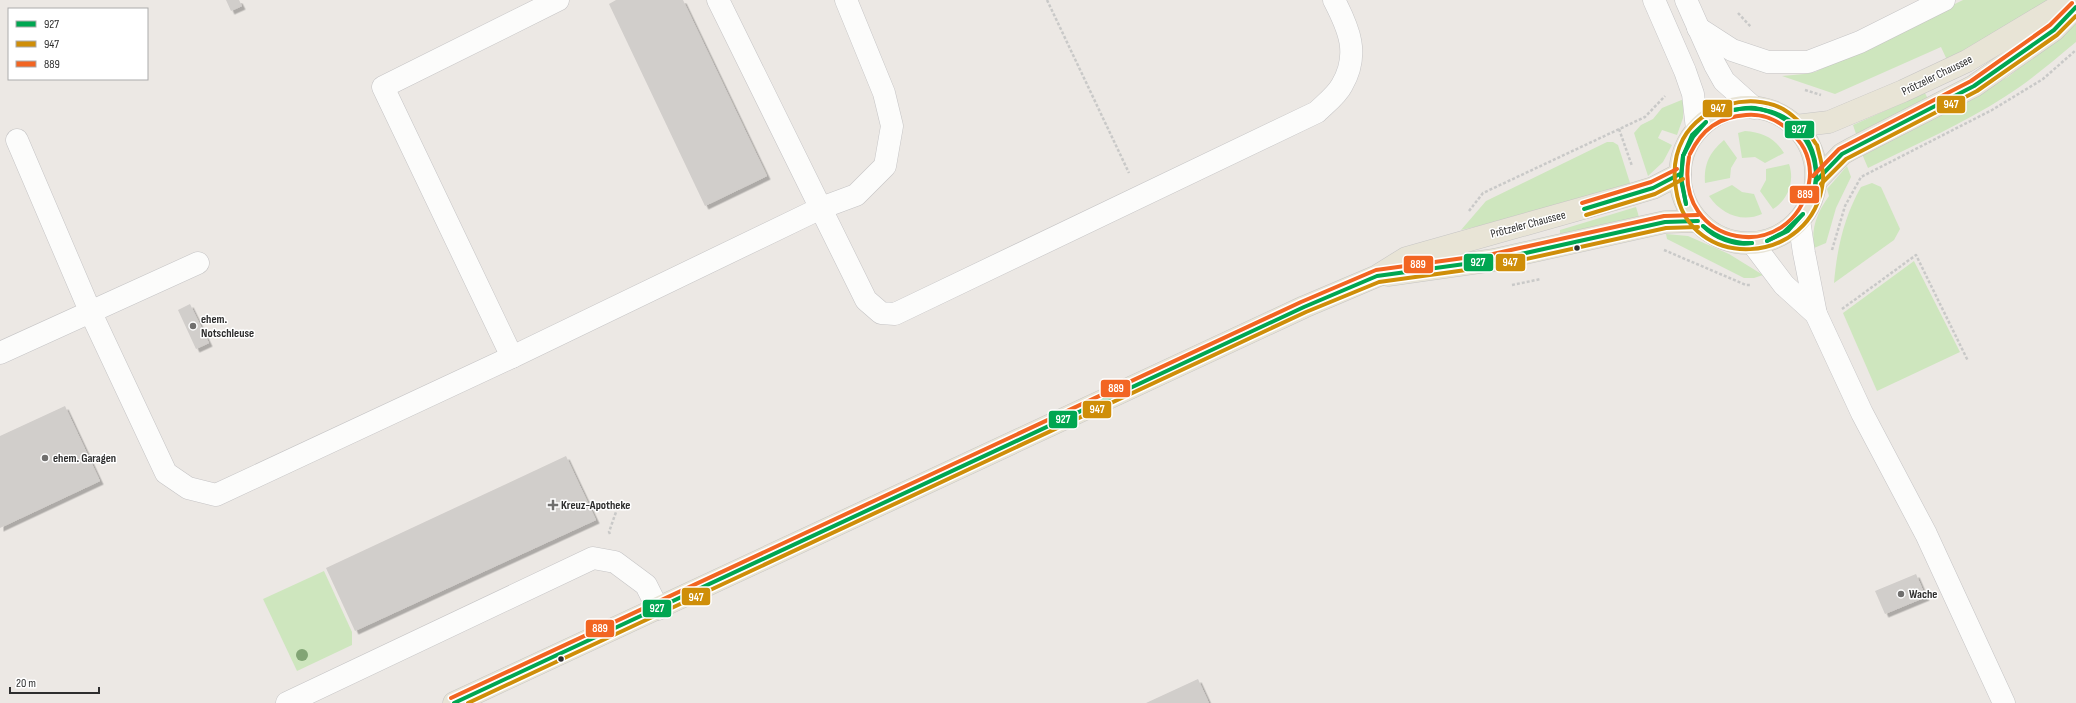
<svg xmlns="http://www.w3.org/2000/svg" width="2076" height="703" font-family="'Sofia Sans Condensed',sans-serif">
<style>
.green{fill:#cee6be}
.building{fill:#d1cecb;filter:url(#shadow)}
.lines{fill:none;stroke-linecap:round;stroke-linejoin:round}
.minor-casing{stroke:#c5c4c5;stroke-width:23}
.major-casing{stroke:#c6c5c4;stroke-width:23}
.path{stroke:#c9c9c8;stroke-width:2.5;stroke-dasharray:3 2;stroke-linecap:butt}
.minor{stroke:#fcfcfb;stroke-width:22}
.major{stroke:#e8e4d6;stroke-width:22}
.bus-1-casing{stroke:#fff;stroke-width:7}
.bus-2-casing{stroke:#fff;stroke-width:7}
.bus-3-casing{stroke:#fff;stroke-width:7}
.bus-1{stroke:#00a651;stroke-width:4}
.bus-2{stroke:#cf8e09;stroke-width:4}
.bus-3{stroke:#f26522;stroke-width:4}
.tree{fill:#82a575}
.bus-dot{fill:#2e2e2e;stroke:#fff;stroke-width:1.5}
.poi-dot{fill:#706f6e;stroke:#fff;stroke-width:1.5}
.labels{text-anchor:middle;stroke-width:3;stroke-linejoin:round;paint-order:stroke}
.street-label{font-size:12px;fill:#2e2e2e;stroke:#fff}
.poi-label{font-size:12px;font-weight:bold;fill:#2e2e2e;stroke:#fff;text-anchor:start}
.line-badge{stroke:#fff;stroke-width:1.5}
.badge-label{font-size:11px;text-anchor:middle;font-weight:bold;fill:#fff}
</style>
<defs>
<filter id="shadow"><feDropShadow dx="3.5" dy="3.5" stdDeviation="0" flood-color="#0004"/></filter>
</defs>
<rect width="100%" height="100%" fill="#ece8e4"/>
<g class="green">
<polygon points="1963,0 2053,0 2018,23 1947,60 1941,47 1835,94 1782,76 1804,74 1815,72"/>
<path d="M 2076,22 L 2076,42 C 2053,61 2031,80 2006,96 C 1963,124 1914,145 1868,168 L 1862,154 L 2008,77 Z"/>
<polygon points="1925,93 1928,99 1856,134 1853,125"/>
<polygon points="1684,99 1683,118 1677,135 1662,130 1658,138 1672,145 1663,162 1648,176 1634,133 1641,125 1653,119 1662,108"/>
<path d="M 1745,131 C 1762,132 1775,138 1784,153 L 1765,163 L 1755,157 L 1742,158 L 1738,133 Z"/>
<path d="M 1724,140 L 1737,158 L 1731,168 L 1730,178 L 1705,183 C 1704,164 1709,153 1724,140 Z"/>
<polygon points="1607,142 1613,142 1618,145 1631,186 1547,211 1461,230 1486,201"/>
<path d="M 1789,164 C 1795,181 1788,200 1773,209 L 1760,191 L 1766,180 L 1766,169 Z"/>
<path d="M 1847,166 L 1851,177 L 1836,208 L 1826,243 L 1814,248 C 1811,227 1817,213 1829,196 L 1827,189 Z"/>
<path d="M 1872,183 L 1881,187 L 1900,229 L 1894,240 L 1834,283 C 1837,248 1844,217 1861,187 Z"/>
<path d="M 1732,185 L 1742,192 L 1754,194 L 1762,214 C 1742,223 1721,214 1709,196 Z"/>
<polygon points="1636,207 1639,217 1560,237 1560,230"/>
<polygon points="1666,234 1688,236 1729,254 1763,275 1754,278 1744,278 1667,239"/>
<polygon points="1914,261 1960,352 1877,391 1843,313"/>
<polygon points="324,571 352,632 352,645 297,671 263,599"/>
</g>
<g class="building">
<polygon points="226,0 239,0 242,6 231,11"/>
<polygon points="616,0 683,0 767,176 705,206 609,4"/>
<polygon points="190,304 209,343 196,349 178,310"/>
<polygon points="65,406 100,481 0,528 0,436"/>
<polygon points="566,456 596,520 355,631 326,568"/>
<polygon points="1916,574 1926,597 1885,614 1875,591"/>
<polygon points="1198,679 1209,703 1146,703"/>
</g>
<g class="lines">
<defs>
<g id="minor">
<path d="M 718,0 L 866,300 L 881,313 L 895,314 L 1317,112 C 1325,104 1337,95 1342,85 C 1360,54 1349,29 1334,0"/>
<polyline points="1654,0 1685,71 1693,94 1697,129"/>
<polyline points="1686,0 1715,65 1724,81 1754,108"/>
<polyline points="1698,28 1732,50 1768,62 1808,62 1860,42 1944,0"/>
<polyline points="17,140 90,311 166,473 188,488 216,495 512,357 821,208 856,195 885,166 892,126 884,93 846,0"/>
<polyline points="1799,220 1804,253 1816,314 1862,413 1926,534 2004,703"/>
<polyline points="1753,244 1784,285 1816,314"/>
<polyline points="0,353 198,263"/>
<polyline points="512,357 383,87 558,0"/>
<polyline points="287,703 593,558 615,562 646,585 658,609"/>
</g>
<g id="major">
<circle cx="1748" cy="175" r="68"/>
<polyline points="1795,126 1829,122 1903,91 1967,61 2069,0"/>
<polyline points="1817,180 1842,154 1851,149 1974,86 2054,30 2076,7"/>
<polyline points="1388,275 1494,260 1665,222 1698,221"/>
<polyline points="454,703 1304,307 1377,276 1406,258 1633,194 1653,188 1680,174"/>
</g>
</defs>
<use href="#minor" class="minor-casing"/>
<use href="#major" class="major-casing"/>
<g class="path">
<polyline points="1047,0 1129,173"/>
<polyline points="1738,13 1751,27"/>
<polyline points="1805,90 1821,95"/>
<polyline points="1619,129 1632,166"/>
<polyline points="1469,211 1483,193 1645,117 1665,96"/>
<polyline points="1664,250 1746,285 1750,285"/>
<polyline points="1832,250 1845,206 1861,177 1992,110 2043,79 2076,50"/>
<polyline points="1512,285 1541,279"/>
<polyline points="1842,309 1916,255 1968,361"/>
<polyline points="610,534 609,532 616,512"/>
</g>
<use href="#minor" class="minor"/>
<use href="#major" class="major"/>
<defs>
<g id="bus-1">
<path d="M 1733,110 C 1789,100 1828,143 1813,197"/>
<path d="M 1733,110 C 1740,109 1748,107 1755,108 C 1790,114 1815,140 1816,176 C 1816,182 1814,190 1813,197"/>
<polyline points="1683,156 1681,177 1686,204"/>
<polyline points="1683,156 1681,180 1686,204"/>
<polyline points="1683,156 1692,135 1706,122"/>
<polyline points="1683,156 1693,137 1706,122"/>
<polyline points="1817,180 1842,154 1974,86 2054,30 2076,7"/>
<polyline points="1584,209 1653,188 1680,174"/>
<path d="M 1703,226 C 1717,237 1733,244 1752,243"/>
<path d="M 1703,226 C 1715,238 1734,246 1752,243"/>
<polyline points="1767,241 1784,232 1803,214"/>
<polyline points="1767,241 1788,231 1803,214"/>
<polyline points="454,703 1304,307 1377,276 1494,260 1665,222 1698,221"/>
</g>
<g id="bus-2">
<path d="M 1816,144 C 1807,130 1798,118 1783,109 C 1749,91 1701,106 1683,139 C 1675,154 1673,172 1676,189 C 1688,273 1813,268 1823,181 C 1824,169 1820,157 1817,145"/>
<polyline points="1821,184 1846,159 1977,91 2057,35 2076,16"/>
<polyline points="1586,215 1655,194 1683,179"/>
<polyline points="468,703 1306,312 1379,282 1495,266 1666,228 1698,227"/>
</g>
<g id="bus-3">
<path d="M 1689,157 C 1672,249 1793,267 1809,183 C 1812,169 1808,151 1798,140 C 1785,124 1767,113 1746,115 C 1719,117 1702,129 1690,154"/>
<polyline points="1813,176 1839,149 1971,81 2050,25 2072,3"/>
<polyline points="1582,203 1651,182 1677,169"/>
<polyline points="451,698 1301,302 1376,270 1493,254 1664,216 1698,215"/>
</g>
</defs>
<use href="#bus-1" class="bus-1-casing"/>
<use href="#bus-2" class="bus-2-casing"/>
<use href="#bus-3" class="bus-3-casing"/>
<use href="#bus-1" class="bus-1"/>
<use href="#bus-2" class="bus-2"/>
<use href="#bus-3" class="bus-3"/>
</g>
<circle class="tree" cx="302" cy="655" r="6"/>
<g class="bus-dot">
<circle cx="1577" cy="248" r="3.5"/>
<circle cx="561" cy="659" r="3.5"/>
</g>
<g class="poi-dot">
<circle cx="193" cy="326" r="4"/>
<circle cx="45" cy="458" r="4"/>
<path d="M551 499h4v4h4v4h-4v4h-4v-4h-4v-4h4z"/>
<circle cx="1901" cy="594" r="4"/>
</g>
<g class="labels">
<g class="street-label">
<text transform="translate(1937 75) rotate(-26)" y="4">Prötzeler Chaussee</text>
<text transform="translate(1528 224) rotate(-15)" y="4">Prötzeler Chaussee</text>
</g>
<g class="poi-label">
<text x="201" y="323">ehem.<tspan x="201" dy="14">Notschleuse</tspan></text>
<text x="53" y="462">ehem. Garagen</text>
<text x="561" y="509">Kreuz-Apotheke</text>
<text x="1909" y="598">Wache</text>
</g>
</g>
<g class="line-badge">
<rect x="1936" y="95" width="30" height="19" rx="4" fill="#cf8e09"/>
<rect x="1702" y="99" width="31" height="19" rx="4" fill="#cf8e09"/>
<rect x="1784" y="120" width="31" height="19" rx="4" fill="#00a651"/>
<rect x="1789" y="185" width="31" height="19" rx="4" fill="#f26522"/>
<rect x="1463" y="253" width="31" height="19" rx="4" fill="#00a651"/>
<rect x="1495" y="253" width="31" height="19" rx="4" fill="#cf8e09"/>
<rect x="1403" y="255" width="31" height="19" rx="4" fill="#f26522"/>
<rect x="1100" y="379" width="31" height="19" rx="4" fill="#f26522"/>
<rect x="1082" y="400" width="30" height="19" rx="4" fill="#cf8e09"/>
<rect x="1048" y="410" width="30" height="19" rx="4" fill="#00a651"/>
<rect x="681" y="587" width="30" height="19" rx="4" fill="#cf8e09"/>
<rect x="642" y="599" width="30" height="19" rx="4" fill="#00a651"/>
<rect x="585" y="619" width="30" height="19" rx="4" fill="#f26522"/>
</g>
<g class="badge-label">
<text x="1951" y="108">947</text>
<text x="1718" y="112">947</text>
<text x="1799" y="133">927</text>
<text x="1805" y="198">889</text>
<text x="1478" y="266">927</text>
<text x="1510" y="266">947</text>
<text x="1418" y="268">889</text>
<text x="1116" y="392">889</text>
<text x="1097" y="413">947</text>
<text x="1063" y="423">927</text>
<text x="696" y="601">947</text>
<text x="657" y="612">927</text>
<text x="600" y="632">889</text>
</g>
<rect x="8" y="8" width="140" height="72" fill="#ffffff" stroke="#ababab"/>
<rect x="16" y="21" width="20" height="6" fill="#00a651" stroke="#ababab"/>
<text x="44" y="28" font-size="12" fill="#2e2e2e">927</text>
<rect x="16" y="41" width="20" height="6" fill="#cf8e09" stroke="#ababab"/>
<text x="44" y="48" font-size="12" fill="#2e2e2e">947</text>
<rect x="16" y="61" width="20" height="6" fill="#f26522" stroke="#ababab"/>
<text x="44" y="68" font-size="12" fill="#2e2e2e">889</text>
<path d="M10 687v6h89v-6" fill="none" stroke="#2e2e2e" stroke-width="2"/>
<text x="16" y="687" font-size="12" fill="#2e2e2e" stroke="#ffffff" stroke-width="3" paint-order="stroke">20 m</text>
</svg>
